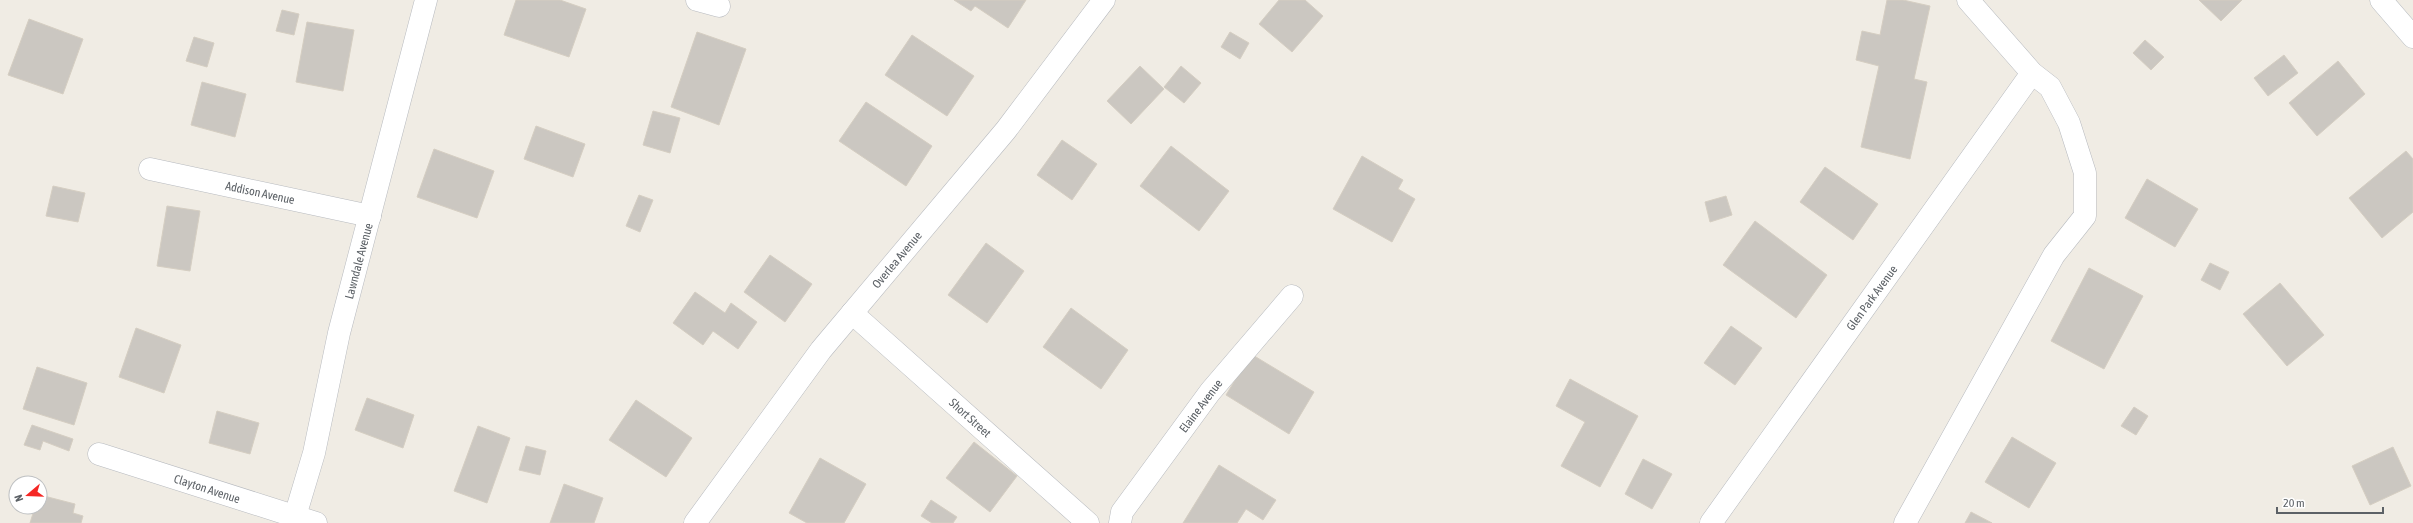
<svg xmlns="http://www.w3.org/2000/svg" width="2413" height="523" font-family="'Asap Condensed',sans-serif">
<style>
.building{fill:#cbc7c1;stroke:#d5cec2}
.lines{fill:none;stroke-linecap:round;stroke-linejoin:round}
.minor-casing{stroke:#b7babf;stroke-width:23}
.secondary-casing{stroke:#b5babf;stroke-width:23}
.minor{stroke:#fff;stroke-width:22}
.secondary{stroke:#fff;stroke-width:22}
.labels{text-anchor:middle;stroke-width:3;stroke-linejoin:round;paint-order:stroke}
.street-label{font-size:12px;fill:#5c6166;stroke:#fff}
</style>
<rect width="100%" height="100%" fill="#f0ece4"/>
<g class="building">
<polygon points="516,0 560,0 586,9 569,57 504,35"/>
<polygon points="954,0 1026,0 1008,28 975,6 971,11"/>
<polygon points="1279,0 1305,0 1323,16 1292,52 1259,24"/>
<polygon points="1887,0 1903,0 1930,6 1914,79 1927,82 1910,159 1861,147 1879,66 1856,60 1862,31 1880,35"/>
<polygon points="2199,0 2242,0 2221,21"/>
<polygon points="282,10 299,14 294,35 276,31"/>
<polygon points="29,19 83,39 63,94 8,75"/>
<polygon points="307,22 354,30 343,91 296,82"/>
<polygon points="697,32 746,49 719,125 671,107"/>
<polygon points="1230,32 1249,43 1240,59 1221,47"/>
<polygon points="912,35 974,76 947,116 885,75"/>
<polygon points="194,37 214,43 207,67 186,61"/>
<polygon points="2145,40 2164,57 2151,70 2133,53"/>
<polygon points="2284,55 2298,73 2268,96 2254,78"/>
<polygon points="2338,61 2365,94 2317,136 2289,103"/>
<polygon points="1140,66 1164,89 1131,124 1107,101"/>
<polygon points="1181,66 1201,83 1184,103 1164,87"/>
<polygon points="202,82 246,94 235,137 191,125"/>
<polygon points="866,102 932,146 906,186 839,141"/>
<polygon points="653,111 680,118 670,153 643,145"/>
<polygon points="536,126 585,144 573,177 524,159"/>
<polygon points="1062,140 1097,164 1072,200 1037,175"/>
<polygon points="1171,146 1229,191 1199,231 1140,186"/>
<polygon points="434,149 494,171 477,218 417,197"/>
<polygon points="2406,151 2413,159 2413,212 2382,238 2349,198"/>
<polygon points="1362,156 1403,180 1398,189 1415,199 1392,242 1333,209"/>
<polygon points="1825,167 1878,204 1853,240 1800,202"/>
<polygon points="2147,179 2198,209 2175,247 2125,218"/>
<polygon points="53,186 85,193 78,222 46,216"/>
<polygon points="639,195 653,200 640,232 626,226"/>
<polygon points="1726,196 1732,215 1710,222 1705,202"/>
<polygon points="167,206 200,211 190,271 157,266"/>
<polygon points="1755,221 1827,275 1796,318 1723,265"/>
<polygon points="986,243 1024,271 987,323 948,295"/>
<polygon points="770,255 812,284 785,322 744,292"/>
<polygon points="2210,263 2229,272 2220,290 2201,280"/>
<polygon points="2089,268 2143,296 2104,369 2051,341"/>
<polygon points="2280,283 2324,335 2287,366 2243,314"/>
<polygon points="695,292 725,313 731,303 757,322 738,349 713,331 703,345 673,323"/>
<polygon points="1071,308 1128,350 1101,389 1043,347"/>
<polygon points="1731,326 1762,348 1735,385 1704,363"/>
<polygon points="136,328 181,345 164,393 119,377"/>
<polygon points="1251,354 1314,392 1289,434 1226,395"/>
<polygon points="37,367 87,383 74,425 23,409"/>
<polygon points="1570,379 1638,416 1600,487 1561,466 1585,422 1556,406"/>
<polygon points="367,398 414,415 403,448 355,430"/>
<polygon points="636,400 692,438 666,477 609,440"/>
<polygon points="2134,407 2148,416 2136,435 2121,426"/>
<polygon points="217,411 259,423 250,454 209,443"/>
<polygon points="32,425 73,439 69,451 43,441 40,450 24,445"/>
<polygon points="478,426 510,438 487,503 454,491"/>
<polygon points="2012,437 2056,463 2029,508 1985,482"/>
<polygon points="974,442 1017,476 990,512 946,478"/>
<polygon points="526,446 546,451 540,475 519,470"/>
<polygon points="2393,447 2411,486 2370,505 2352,466"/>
<polygon points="820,458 866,484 844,523 807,523 789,513"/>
<polygon points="1643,459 1672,474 1652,509 1625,494"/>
<polygon points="1219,465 1276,500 1263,520 1246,509 1237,523 1183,523"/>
<polygon points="564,484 603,498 594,523 550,523"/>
<polygon points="44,496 75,504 73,513 83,516 81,523 30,523 35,507 40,507"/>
<polygon points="931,500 957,517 953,523 932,523 921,516"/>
<polygon points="1971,512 1992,523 1965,523"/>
</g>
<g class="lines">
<defs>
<g id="minor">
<polyline points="697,0 719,6"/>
<polyline points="150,169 370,216"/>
<polyline points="852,313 1088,523"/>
<polyline points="99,454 316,523"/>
<polyline points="293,523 314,453 339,333 426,0"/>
<polyline points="695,523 821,350 1006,130 1104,0"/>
<polyline points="1120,523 1122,512 1210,392 1292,296"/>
<polyline points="1711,523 2032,73"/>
<polyline points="1905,523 2054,255 2085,216 2085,173 2069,123 2050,87 2032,73 1968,0"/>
</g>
<polyline id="secondary" points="2381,0 2413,37"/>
</defs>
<use href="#minor" class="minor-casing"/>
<use href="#secondary" class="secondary-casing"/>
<use href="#minor" class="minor"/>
<use href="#secondary" class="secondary"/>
</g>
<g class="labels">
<g class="street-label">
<text transform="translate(260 193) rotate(12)" y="4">Addison Avenue</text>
<text transform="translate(897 260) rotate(-50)" y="4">Overlea Avenue</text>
<text transform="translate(359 261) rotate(-75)" y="4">Lawndale Avenue</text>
<text transform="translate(1872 298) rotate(-54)" y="4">Glen Park Avenue</text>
<text transform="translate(1201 406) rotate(-53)" y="4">Elaine Avenue</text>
<text transform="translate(970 418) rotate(42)" y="4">Short Street</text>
<text transform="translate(207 489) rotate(18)" y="4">Clayton Avenue</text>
</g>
</g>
<g transform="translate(28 495) rotate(251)"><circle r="19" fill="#ffffff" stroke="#bec0c2"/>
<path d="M0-3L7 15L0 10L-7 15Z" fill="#f52724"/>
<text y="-6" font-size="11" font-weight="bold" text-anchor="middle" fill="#5c6166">N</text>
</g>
<path d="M2277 507v6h106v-6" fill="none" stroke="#5c6166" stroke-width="2"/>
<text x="2283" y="507" font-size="12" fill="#5c6166" stroke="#ffffff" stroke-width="3" paint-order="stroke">20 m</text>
</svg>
